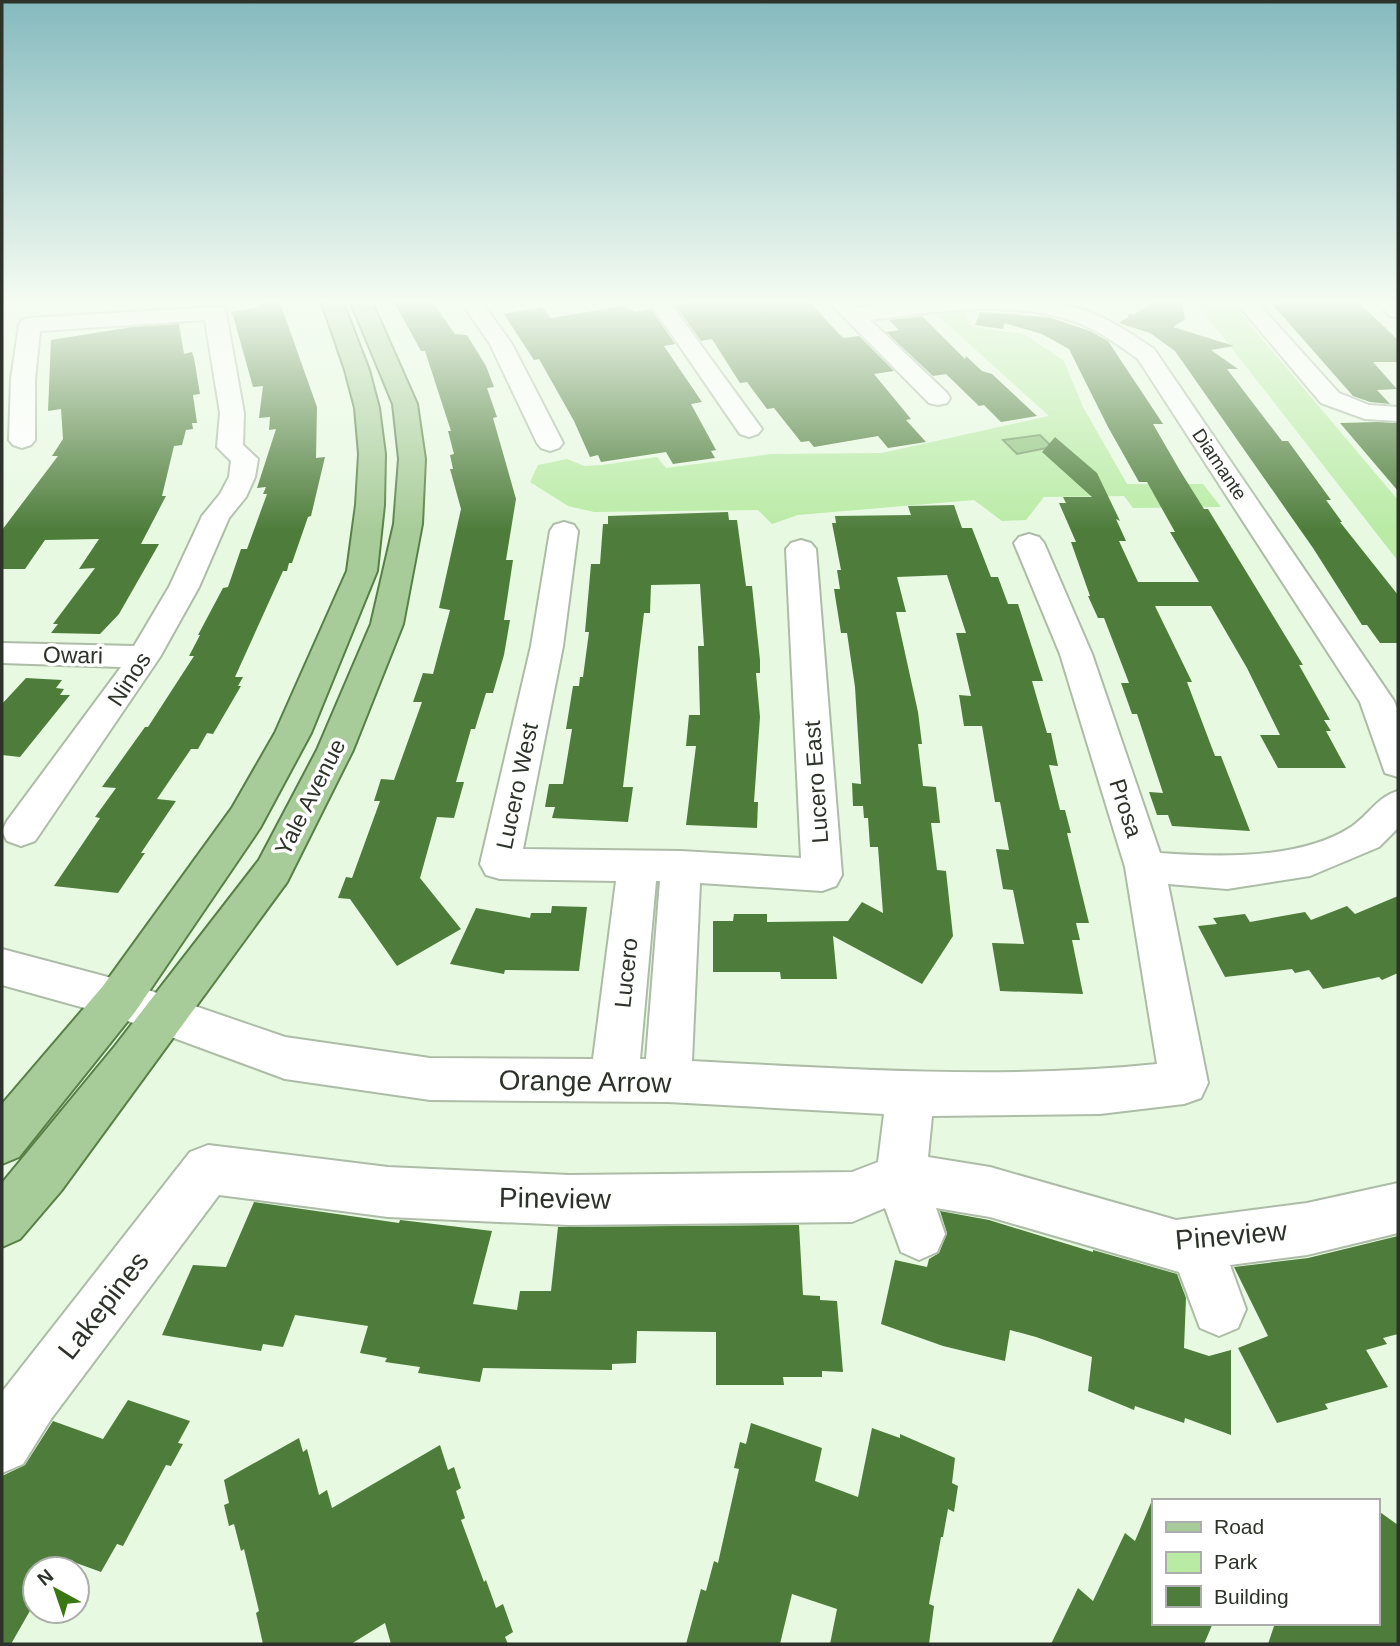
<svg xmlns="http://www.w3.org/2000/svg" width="1400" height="1646" font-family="Arial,sans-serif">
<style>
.green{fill:#b9eba5}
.water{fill:#91c47e;stroke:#739865;stroke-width:2}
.building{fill:#4e7d3b}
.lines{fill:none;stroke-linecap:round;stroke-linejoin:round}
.minor-casing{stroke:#acbca7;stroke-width:4}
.major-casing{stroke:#578046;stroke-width:4}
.minor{fill:#fff;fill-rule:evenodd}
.major{fill:#a8cc99;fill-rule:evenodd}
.labels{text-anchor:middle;stroke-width:7;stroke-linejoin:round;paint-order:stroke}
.far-street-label{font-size:19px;fill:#2d332a;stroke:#fff}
.street-label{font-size:23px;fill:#2d332a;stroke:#fff}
.near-street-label{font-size:28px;fill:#2d332a;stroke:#fff}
</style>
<rect width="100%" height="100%" fill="#e8f9e2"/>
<g class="green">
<polygon points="1194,300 1229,300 1398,500 1398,561"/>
<polygon points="964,311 972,327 1024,334 1064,361 1083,407 1127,484 1203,484 1221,507 1133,508 1124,496 1044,497 1026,520 1002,521 974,500 798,515 772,524 758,510 594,512 568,506 530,482 538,465 567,459 584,466 602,465 657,457 666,468 771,454 882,453 1049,416 937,315"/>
</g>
<polygon class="water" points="1040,435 1052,447 1017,454 1003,440"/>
<g class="building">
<polygon points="259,300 279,300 317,407 316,458 325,457 311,516 308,517 292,563 289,563 287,571 283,571 235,677 243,677 238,686 241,686 213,734 207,733 198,749 191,749 157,799 176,801 141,853 145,853 118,893 54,886 100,818 95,817 116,788 102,787 145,727 148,727 194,656 189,656 200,635 198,635 223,588 228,587 241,549 247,549 267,494 263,494 266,487 257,488 276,429 269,430 270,417 259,418 263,386 253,387 232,312 259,307"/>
<polygon points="393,300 431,300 455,334 467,335 486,366 494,387 487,388 497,417 493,418 516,499 506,560 513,560 504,620 510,620 504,655 493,693 486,693 475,729 471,729 456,782 464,782 454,818 437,817 420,878 461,929 397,966 350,899 338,898 346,877 352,878 380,801 374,801 381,779 394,780 422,702 413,702 423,673 433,674 450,610 439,608 461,509 450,469 453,469 450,455 454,454 448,431 451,431 425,351 421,351"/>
<polygon points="705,300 808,300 839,334 844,338 859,336 894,371 874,374 911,419 906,420 926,442 888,448 878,436 814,447 809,441 801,442 774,408 767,409 747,382 740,383 712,339 701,341 675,305"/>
<polygon points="1148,300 1182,300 1185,319 1173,327 1234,346 1211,350 1238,369 1227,369 1282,441 1288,441 1331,500 1326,500 1342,522 1340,522 1398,595 1398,643 1380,643 1367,625 1362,625 1313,548 1175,351 1150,333 1119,323 1128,317 1129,313 1133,315 1149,305"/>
<polygon points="1274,300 1356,300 1398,340 1398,362 1373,362 1397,389 1377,390 1390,404 1370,402 1353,396 1273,305 1279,305"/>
<polygon points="623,306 635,312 651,309 675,344 664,346 702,402 691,404 716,450 711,451 715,458 673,464 666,452 601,462 598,455 590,457 574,421 539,359 534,360 504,314 542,307 551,318"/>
<polygon points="980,312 1048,317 1090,331 1108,341 1163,424 1153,424 1179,469 1204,509 1208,509 1303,665 1299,665 1330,720 1324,720 1331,731 1326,731 1346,768 1278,768 1260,735 1280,735 1247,668 1211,606 1155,606 1192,682 1187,682 1215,756 1221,756 1250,831 1172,826 1168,815 1157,815 1149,792 1163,793 1137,714 1132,714 1121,683 1129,683 1104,618 1098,618 1088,596 1090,596 1071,542 1076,542 1059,503 1066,503 1063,497 1092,497 1042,452 1055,437 1097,473 1120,521 1116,519 1126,541 1119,541 1138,582 1199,582 1170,532 1175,532 1147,482 1139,482 1108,427 1069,349 1042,334 1004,323 1003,329 975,325"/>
<polygon points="922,316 965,359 966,356 982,371 992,374 1037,416 1001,422 984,405 979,406 946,374 933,376 886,332 899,330 889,320"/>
<polygon points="179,324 184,354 192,352 194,358 200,394 193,395 197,423 192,423 193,429 186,430 182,445 174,446 162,496 166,496 141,544 159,544 119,614 100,634 51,633 58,624 53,624 95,568 79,569 99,539 45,540 25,569 2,569 2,530 58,456 52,456 63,439 61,409 48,411 51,340 132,327"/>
<polygon points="1377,422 1398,423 1398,491 1340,423"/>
<polygon points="954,505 962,528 972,528 991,577 998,577 1008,604 1018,604 1043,681 1032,681 1047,733 1051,733 1058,766 1049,765 1060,810 1065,810 1071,833 1067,833 1089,923 1076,923 1080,940 1072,940 1083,994 1000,991 992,943 1024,944 1013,890 1003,889 996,849 1009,850 1000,802 995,802 982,726 964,726 959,695 971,696 956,633 966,633 947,575 897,577 906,612 896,612 918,712 922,744 918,744 923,786 936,787 940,823 931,823 937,870 946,871 953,936 922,984 833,936 837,979 781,979 780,972 713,972 713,921 733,921 734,914 767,914 767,922 848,921 862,902 883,913 878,847 870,847 868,818 864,818 863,806 853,806 852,783 861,784 855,687 847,633 841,633 834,589 840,589 837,570 841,570 832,523 836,523 835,516 911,515 908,506"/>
<polygon points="728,512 729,520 737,520 746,586 752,586 760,660 760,673 756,673 760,717 754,802 758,802 757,828 686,825 696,746 686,746 689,715 700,715 698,646 704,646 700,584 651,585 650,613 644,613 623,787 633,787 628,822 552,818 555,807 545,807 549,784 563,784 572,729 566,729 573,686 579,686 580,677 583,677 589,632 585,632 591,564 600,564 603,524 608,524 608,516"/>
<polygon points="26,678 62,680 56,688 64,689 60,695 70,695 20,757 2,755 2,704"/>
<polygon points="1398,896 1398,973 1382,980 1379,977 1323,989 1309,970 1295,973 1292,969 1225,977 1198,926 1217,924 1213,918 1245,914 1250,922 1305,912 1311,920 1347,906 1355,914"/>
<polygon points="552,906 587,907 579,971 505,970 504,974 450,964 476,908 530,918 531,913 551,913"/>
<polygon points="254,1202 399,1223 400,1220 409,1221 492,1231 473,1304 517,1310 520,1291 551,1291 558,1227 799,1225 803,1295 820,1296 820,1300 837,1301 843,1372 822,1371 822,1377 783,1377 784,1385 716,1385 716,1332 637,1331 636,1363 612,1364 612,1370 483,1368 480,1382 418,1373 420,1367 385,1362 387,1358 360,1353 368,1326 295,1315 283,1347 263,1344 261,1351 162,1335 193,1265 226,1267"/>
<polygon points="940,1211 989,1220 1093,1252 1093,1250 1177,1274 1186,1298 1184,1348 1209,1356 1231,1350 1231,1435 1185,1418 1184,1423 1135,1406 1134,1410 1088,1391 1092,1357 1036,1337 1010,1330 1005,1361 943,1346 881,1324 895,1260 927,1267 929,1259 939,1253 947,1233"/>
<polygon points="1398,1236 1398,1334 1383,1338 1387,1344 1366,1350 1388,1387 1325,1404 1328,1409 1277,1423 1238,1348 1268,1336 1234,1267 1308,1258"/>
<polygon points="128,1400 190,1421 178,1443 183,1444 171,1466 166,1465 123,1546 117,1544 101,1572 68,1560 63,1569 35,1569 35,1602 11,1644 2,1644 2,1476 25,1465 53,1421 103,1439"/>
<polygon points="751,1423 822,1448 815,1481 858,1497 872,1428 900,1438 900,1434 955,1458 952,1483 958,1486 954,1512 948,1509 943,1537 941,1537 929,1604 934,1606 929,1644 830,1644 837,1609 792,1594 780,1644 686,1644 701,1589 706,1591 714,1561 718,1563 739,1469 734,1468 740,1442 746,1444"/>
<polygon points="299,1438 303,1452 307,1449 319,1495 327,1490 332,1508 440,1445 448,1470 454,1467 461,1488 456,1491 465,1518 461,1520 484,1582 486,1580 496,1608 503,1604 513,1632 505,1637 508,1644 391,1644 385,1623 351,1644 263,1644 256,1613 259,1611 244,1549 241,1551 234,1524 229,1526 224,1505 229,1503 224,1480"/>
<polygon points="1153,1498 1153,1623 1213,1623 1204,1644 1051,1644 1078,1588 1093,1601 1125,1533 1135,1541"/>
<polygon points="1377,1510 1398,1525 1398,1644 1268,1644 1275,1623 1377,1623"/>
</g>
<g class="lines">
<defs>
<g id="minor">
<polygon points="460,300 480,300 512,344 563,443 559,448 550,451 541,448 537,443 490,344"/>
<polygon points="648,300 668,300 762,429 758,434 749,437 740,434"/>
<path d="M 833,300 L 850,300 L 858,308 C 930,299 1019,288 1089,312 C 1113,321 1133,335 1154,349 L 1394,701 L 1398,711 L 1398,777 L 1385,773 L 1360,702 L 1138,359 C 1117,344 1097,329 1073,321 C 1009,300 935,311 870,320 L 947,393 L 950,398 L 947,403 L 938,405 L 929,403 L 834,307 L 830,303 Z"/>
<polygon points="1234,300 1255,300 1339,393 1369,405 1398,407 1398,421 1365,419 1321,403"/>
<polygon points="1376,300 1398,300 1398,317 1390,316"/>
<polygon points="215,307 223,308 226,313 244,413 243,445 258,459 255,477 246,497 229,518 199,587 160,657 35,841 21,846 7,841 2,831 7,821 121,667 2,663 2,643 134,646 169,587 202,516 220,494 229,477 231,461 217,447 220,413 205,320 40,331 35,379 35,440 31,445 22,448 13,445 9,440 11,379 19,325 22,320 30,318"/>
<path d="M 564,522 L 574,525 L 578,531 L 563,646 L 523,849 L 681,851 L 801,858 L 786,549 L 791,543 L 801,540 L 811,543 L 816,549 L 842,875 L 836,886 L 822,891 L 700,883 L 692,1061 C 847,1069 1003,1080 1157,1064 L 1125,867 L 1060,654 L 1014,543 L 1019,537 L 1029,534 L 1039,537 L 1044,543 L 1092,654 L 1160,853 C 1219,857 1300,860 1351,827 C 1369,815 1377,797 1398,791 L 1398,828 L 1379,847 L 1310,876 L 1227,889 L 1168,884 L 1208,1083 L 1201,1098 L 1184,1104 L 1100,1114 L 932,1116 L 928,1157 L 990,1167 L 1176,1220 L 1307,1203 L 1398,1183 L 1398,1233 L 1307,1255 L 1230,1265 L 1246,1309 L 1238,1328 L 1219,1336 L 1200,1328 L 1179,1272 L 990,1217 L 936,1208 L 945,1234 L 937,1252 L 919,1260 L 901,1252 L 885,1208 L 852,1222 L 569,1225 L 388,1217 L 219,1195 L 51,1419 L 23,1464 L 2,1473 L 2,1392 L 190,1152 L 208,1145 L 388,1167 L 569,1175 L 852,1172 L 878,1162 L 884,1114 L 668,1102 L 430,1100 L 285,1079 L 117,1017 L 2,985 L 2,949 L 119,980 L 285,1037 L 430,1058 L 593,1059 L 616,881 L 500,879 L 486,875 L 480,864 L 531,646 L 550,531 L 554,525 ZM 656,881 L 660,881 L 646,1059 L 640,1059 Z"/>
</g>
<g id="major">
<polygon points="321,300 342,300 369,370 379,408 385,454 384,505 377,571 311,733 260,828 135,1012 19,1157 2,1164 2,1104 103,986 232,808 275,733 347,571 356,505 359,454 355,408 345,370"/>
<polygon points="350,300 371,300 417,404 425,459 422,524 403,624 353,750 287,882 61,1191 20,1239 2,1247 2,1183 115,1046 259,860 317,750 371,624 394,524 399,459 393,404"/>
</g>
</defs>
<use href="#minor" class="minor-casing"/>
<use href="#major" class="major-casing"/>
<use href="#minor" class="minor"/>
<use href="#major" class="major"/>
</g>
<linearGradient id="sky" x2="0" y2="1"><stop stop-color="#85babe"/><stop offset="0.57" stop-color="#f5fcf2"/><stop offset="1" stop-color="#f5fcf2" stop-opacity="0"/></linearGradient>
<rect width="1400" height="530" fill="url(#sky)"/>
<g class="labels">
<g class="far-street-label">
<text transform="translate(1220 464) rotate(56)" y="7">Diamante</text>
</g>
<g class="street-label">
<text transform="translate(73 655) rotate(1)" y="8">Owari</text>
<text transform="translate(129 679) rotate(-57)" y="8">Ninos</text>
<text transform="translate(816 782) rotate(-94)" y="8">Lucero East</text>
<text transform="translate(517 786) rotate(-78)" y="8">Lucero West</text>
<text transform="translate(310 797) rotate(-63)" y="8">Yale Avenue</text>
<text transform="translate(1126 808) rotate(72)" y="8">Prosa</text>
<text transform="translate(626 973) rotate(-84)" y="8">Lucero</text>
</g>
<g class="near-street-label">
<text transform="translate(585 1081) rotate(1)" y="10">Orange Arrow</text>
<text transform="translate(555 1198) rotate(1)" y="10">Pineview</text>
<text transform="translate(1231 1235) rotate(-5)" y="10">Pineview</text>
<text transform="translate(103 1305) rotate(-52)" y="10">Lakepines</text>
</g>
</g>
<rect width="1400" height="1646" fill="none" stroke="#2d332a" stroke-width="7"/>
<rect x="1152" y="1499" width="228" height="126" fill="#ffffff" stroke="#abadaa" stroke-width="2"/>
<rect x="1166" y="1522" width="35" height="10" fill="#a8cc99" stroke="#abadaa" stroke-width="2"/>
<text x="1214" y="1534" font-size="21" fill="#2d332a">Road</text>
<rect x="1166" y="1552" width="35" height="21" fill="#b9eba5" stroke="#abadaa" stroke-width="2"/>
<text x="1214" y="1569" font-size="21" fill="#2d332a">Park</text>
<rect x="1166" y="1586" width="35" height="21" fill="#4e7d3b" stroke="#abadaa" stroke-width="2"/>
<text x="1214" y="1604" font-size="21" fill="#2d332a">Building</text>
<g transform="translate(56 1590) rotate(320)"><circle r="33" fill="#ffffff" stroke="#abadaa" stroke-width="2"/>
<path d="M0-5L12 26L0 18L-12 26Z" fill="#387714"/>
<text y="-10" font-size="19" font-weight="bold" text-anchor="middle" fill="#2d332a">N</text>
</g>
</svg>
